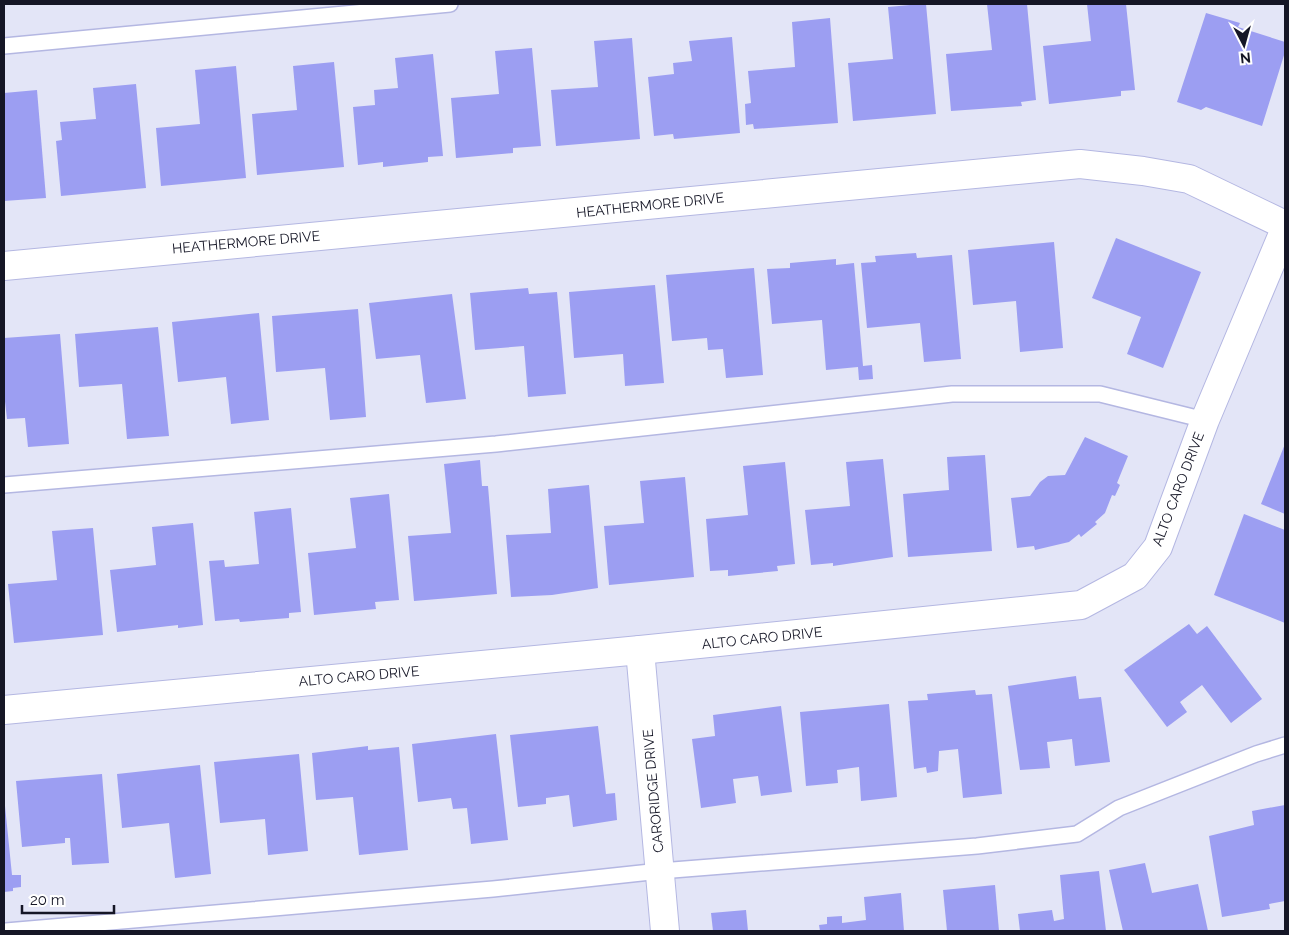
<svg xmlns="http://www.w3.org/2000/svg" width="1289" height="935" font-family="Raleway,sans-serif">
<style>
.building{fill:#9c9ef2}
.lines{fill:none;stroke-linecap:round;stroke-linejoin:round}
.lane-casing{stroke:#b4b7e2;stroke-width:18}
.street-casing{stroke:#b4b7e2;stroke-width:30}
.lane{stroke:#fff;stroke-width:15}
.street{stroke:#fff;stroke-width:28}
.labels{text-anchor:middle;stroke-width:4;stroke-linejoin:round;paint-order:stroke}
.street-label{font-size:14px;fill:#151626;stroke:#fff}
</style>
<rect width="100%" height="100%" fill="#e3e5f7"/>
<g class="building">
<polygon points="921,4 926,4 936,114 853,121 848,63 893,59 888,7"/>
<polygon points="987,4 1027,4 1036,100 1021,102 1022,106 951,111 946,54 992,50"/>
<polygon points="1087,4 1126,4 1135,90 1121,91 1121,96 1049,104 1043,46 1091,41"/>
<polygon points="1206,13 1240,23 1238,27 1285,42 1285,52 1262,126 1206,107 1201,110 1177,102"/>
<polygon points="830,18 838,123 754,129 753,124 746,125 745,104 751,103 748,71 795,67 792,22"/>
<polygon points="732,37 740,133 674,139 673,134 654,136 648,77 674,74 673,63 692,61 689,41"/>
<polygon points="632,38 640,139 556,146 551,90 598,87 594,41"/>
<polygon points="532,48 541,146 513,148 513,153 456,158 451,98 499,94 495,51"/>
<polygon points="433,54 443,156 428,157 428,162 383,167 383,162 358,165 353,107 375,105 374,90 398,88 395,58"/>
<polygon points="334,62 344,167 257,175 252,114 297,110 293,66"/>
<polygon points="236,66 246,178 161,186 156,128 200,124 195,70"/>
<polygon points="136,84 146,188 61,196 56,141 62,140 60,122 96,119 93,88"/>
<polygon points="37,90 46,198 4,201 4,93"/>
<polygon points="1116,238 1201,272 1163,368 1127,354 1141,317 1092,298"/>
<polygon points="1054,242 1063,348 1020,352 1016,301 973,305 968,250"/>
<polygon points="916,253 917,258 952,255 961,359 924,362 920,323 867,328 861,263 876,262 875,256"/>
<polygon points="836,259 836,265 854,263 863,366 872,365 873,379 859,380 858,367 826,370 822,320 772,324 767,269 790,268 790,263"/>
<polygon points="754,268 763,375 726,378 723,349 708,350 707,338 672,341 666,275"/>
<polygon points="655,285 664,383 625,386 623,354 574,358 569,292"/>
<polygon points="528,288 529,294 557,292 566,394 528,397 524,346 475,350 470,293"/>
<polygon points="452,294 466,399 426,403 420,355 376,359 369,303"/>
<polygon points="358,309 366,417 330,420 325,368 276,372 272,316"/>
<polygon points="259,313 269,420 231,424 226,377 178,382 172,322"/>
<polygon points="158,327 169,436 127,439 122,384 79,387 75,334"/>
<polygon points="60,334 69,444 28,447 25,418 7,419 4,393 4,338"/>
<polygon points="1085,437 1128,456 1117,483 1120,485 1115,496 1112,495 1105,513 1095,522 1097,524 1081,537 1079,534 1069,542 1035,550 1034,546 1017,548 1011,498 1030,496 1040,482 1048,476 1065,475"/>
<polygon points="1285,444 1285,514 1261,504"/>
<polygon points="985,455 992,551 908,557 903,494 949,490 947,457"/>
<polygon points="883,459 893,557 833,566 833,563 811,565 805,510 850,506 846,462"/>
<polygon points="480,460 482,486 488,486 497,594 414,601 408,536 451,533 444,464"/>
<polygon points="785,462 795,564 777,566 778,571 728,576 728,570 710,571 706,519 748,515 743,466"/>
<polygon points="685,477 694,577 609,585 604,526 644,523 640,481"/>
<polygon points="589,485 598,588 552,595 511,597 506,535 551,533 548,489"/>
<polygon points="389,494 399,600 375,602 376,609 314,615 308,553 356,548 350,498"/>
<polygon points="291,508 301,612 289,613 289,618 240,622 239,619 215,621 209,561 224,560 225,567 259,564 254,512"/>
<polygon points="1244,514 1285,530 1285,623 1214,595"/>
<polygon points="193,523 203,625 178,628 178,625 117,632 110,570 156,565 152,527"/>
<polygon points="93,528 103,635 14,643 8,584 57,580 52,531"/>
<polygon points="1189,624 1197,634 1207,626 1262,699 1231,723 1202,685 1180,702 1187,712 1167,727 1124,670"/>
<polygon points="1076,676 1079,699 1101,697 1110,762 1075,766 1072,739 1047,742 1050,768 1020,770 1008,686"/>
<polygon points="975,690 976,695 992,694 1002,794 963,798 958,749 939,751 938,771 927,773 926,767 914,769 908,701 928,700 927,694"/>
<polygon points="889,704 897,797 861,801 859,767 837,770 838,783 806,786 800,712"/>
<polygon points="781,706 792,792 761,796 758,776 733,779 736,803 701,808 692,739 715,736 713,715"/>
<polygon points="598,726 606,794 615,793 617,820 573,827 569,795 546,798 546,804 518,807 510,735"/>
<polygon points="496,734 508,840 471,844 467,808 453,809 451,798 418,802 412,744"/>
<polygon points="368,746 368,750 399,747 408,850 359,855 353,797 316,800 312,753"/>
<polygon points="299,754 308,851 268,855 265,819 220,823 214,762"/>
<polygon points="200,765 211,874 175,878 169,823 122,828 117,774"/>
<polygon points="102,774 109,863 72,865 70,838 65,838 65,843 22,847 16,781"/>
<polygon points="4,796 12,875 21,875 21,887 13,888 13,891 4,892"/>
<polygon points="1285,805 1285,901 1269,904 1270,909 1222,917 1209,836 1254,825 1252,811"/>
<polygon points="1145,863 1152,893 1198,884 1208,931 1123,931 1109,870"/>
<polygon points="1099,871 1106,931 1020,931 1018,914 1052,910 1054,921 1064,919 1060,875"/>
<polygon points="995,885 999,931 947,931 943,890"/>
<polygon points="901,893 904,931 820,931 819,925 827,924 827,917 842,916 842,923 866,920 864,897"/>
<polygon points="746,910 748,931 713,931 711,913"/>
</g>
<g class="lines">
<defs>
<g id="lane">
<polyline points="4,46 450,4"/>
<polyline points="4,485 496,444 952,394 1100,394 1205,420"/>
<polyline points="6,931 493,889 660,871 977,846 1077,834 1119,808 1256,754 1285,745"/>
</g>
<g id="street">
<polyline points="4,266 1080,164 1143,171 1189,179 1285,225"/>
<polyline points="640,650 665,931"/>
<polyline points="4,710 640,650 1081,605 1135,576 1158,547 1205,420 1285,229"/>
</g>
</defs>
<use href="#lane" class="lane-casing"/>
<use href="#street" class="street-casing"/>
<use href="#lane" class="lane"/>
<use href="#street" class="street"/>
</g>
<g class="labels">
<g class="street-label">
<text transform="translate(650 205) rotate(-6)" y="5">HEATHERMORE DRIVE</text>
<text transform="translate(246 242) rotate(-5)" y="5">HEATHERMORE DRIVE</text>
<text transform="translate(1178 489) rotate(-69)" y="5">ALTO CARO DRIVE</text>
<text transform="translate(762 638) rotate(-6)" y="5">ALTO CARO DRIVE</text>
<text transform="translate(359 676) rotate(-5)" y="5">ALTO CARO DRIVE</text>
<text transform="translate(653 791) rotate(-95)" y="5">CARORIDGE DRIVE</text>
</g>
</g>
<rect width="1289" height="935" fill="none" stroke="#151626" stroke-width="10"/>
<g transform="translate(1244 45) rotate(174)" stroke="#ffffff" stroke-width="4" paint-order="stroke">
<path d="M0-4L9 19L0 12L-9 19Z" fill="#151626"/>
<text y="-8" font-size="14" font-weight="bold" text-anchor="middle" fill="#151626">N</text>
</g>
<path d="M22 905v8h92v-8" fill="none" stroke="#151626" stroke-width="2.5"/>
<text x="30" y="905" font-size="15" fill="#151626" stroke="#ffffff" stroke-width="4" paint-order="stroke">20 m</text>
</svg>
